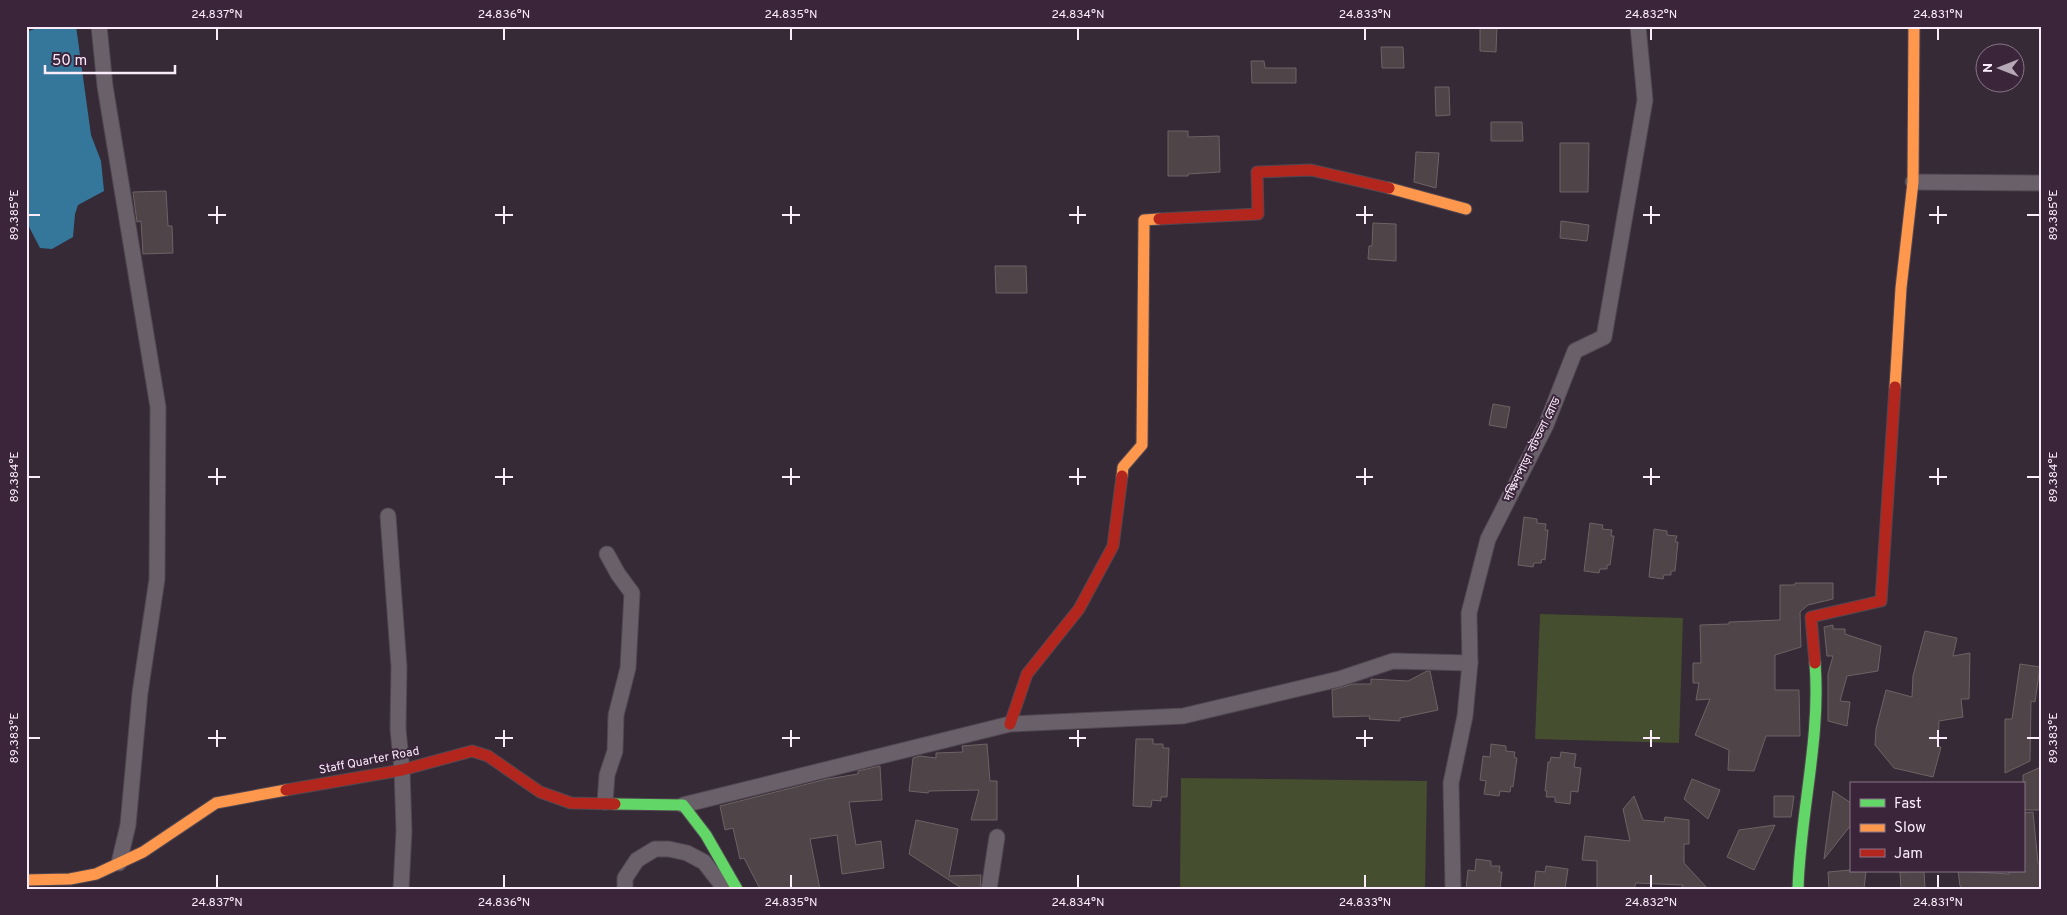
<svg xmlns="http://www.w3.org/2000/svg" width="2067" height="915" font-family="Overpass,'Noto Sans Bengali',sans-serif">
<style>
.green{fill:#454e2e}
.water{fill:#35769b}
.building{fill:#4f4447;stroke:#6e6264}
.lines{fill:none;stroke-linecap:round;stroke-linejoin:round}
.street-casing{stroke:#514751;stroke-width:17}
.fast-casing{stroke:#514751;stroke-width:13}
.slow-casing{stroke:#514751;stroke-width:13}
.jam-casing{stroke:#514751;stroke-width:13}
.street{stroke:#696069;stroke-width:15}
.fast{stroke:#63d668;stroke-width:11}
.slow{stroke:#ff974d;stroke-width:11}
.jam{stroke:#b3261e;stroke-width:11}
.ticks{fill:none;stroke:#fbecfb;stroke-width:2}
.labels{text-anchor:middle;stroke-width:4;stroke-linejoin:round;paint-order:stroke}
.street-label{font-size:12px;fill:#fbecfb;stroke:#3a253b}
.neatline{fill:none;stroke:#fbecfb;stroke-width:2}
.ticks-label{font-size:12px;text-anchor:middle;fill:#fbecfb}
</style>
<rect width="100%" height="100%" fill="#352a36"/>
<g class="green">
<polygon points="1540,614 1683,618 1679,743 1535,739"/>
<polygon points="1181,778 1427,781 1425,889 1180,889"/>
</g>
<polygon class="water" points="43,26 76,26 91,135 101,161 104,191 78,205 75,214 73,237 52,249 40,248 26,221 26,32"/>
<g class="building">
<polygon points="1480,26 1497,26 1496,52 1480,51"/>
<polygon points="1381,47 1403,47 1404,68 1382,68"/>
<polygon points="1251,61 1264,61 1265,68 1296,68 1296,83 1252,83"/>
<polygon points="1435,87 1449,87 1450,115 1436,116"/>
<polygon points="1491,122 1522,122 1523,141 1491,141"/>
<polygon points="1168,131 1188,131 1188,137 1219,136 1220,172 1188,174 1188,176 1168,176"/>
<polygon points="1560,143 1589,143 1588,192 1560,192"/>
<polygon points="1416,152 1439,153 1436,188 1414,182"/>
<polygon points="166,191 168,226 172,226 173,253 143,254 141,221 137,222 133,192"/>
<polygon points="1561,221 1589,225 1587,241 1560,238"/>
<polygon points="1373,223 1396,224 1396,261 1368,259 1369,246 1372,246"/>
<polygon points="995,266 1026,266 1027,293 996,293"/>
<polygon points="1493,404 1510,407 1506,428 1489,425"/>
<polygon points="1524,517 1537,519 1537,523 1546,524 1545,530 1548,530 1545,560 1542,559 1541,563 1534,563 1533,567 1518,565"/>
<polygon points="1590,523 1603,525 1602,529 1612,530 1611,536 1614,536 1610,565 1607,565 1607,569 1600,569 1599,573 1584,571"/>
<polygon points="1654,529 1667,531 1667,535 1677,536 1675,542 1678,542 1675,571 1671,571 1671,575 1664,575 1663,579 1649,577"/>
<polygon points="1795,583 1833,583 1833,599 1808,605 1800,612 1801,647 1775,655 1775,690 1799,690 1800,736 1766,736 1754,771 1728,770 1729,750 1695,735 1710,699 1696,700 1699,683 1693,683 1693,663 1701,663 1700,625 1729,624 1729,622 1780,620 1780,585 1795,585"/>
<polygon points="1833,625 1833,629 1845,629 1845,634 1881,646 1878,671 1847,676 1840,701 1850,702 1847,726 1828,721 1828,674 1833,656 1827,656 1824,627"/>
<polygon points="1925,631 1957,638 1953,656 1970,653 1969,699 1961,699 1963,717 1939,721 1938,746 1941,747 1933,777 1894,768 1875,745 1876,729 1886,690 1912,697 1913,676"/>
<polygon points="2020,664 2040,667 2035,702 2031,701 2030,761 2005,773 2005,719 2012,719"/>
<polygon points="1427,671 1430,671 1438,710 1400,718 1400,721 1369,719 1370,716 1333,717 1332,690 1353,684 1371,684 1371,679 1408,681"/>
<polygon points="1136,739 1153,739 1153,744 1163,744 1163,748 1169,748 1167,797 1161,797 1161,801 1152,800 1151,807 1133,806"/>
<polygon points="987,744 990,781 997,781 997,820 971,820 979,790 929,791 928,793 909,791 913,758 920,756 936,758 936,753 963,752 962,746"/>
<polygon points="1491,744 1506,746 1506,751 1515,752 1514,757 1517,758 1513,787 1511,786 1510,792 1500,791 1499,796 1484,794 1486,781 1480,780 1483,756 1490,757"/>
<polygon points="1561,752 1576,754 1574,767 1581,768 1578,792 1571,791 1570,804 1555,802 1555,797 1546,797 1547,791 1545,791 1548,762 1550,762 1551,757 1560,758"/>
<polygon points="880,766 882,800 849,802 856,845 881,841 884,868 842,874 837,835 810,839 820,889 760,889 744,858 740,859 733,828 725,830 720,806 827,779 858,774 858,771"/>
<polygon points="2041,767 2041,810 2023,810 2023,775"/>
<polygon points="1692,779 1720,790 1708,819 1684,799"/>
<polygon points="1833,791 1851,803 1851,825 1824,859"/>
<polygon points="1634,796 1643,820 1664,822 1665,817 1689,820 1689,844 1684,844 1684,863 1708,889 1681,889 1683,885 1636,883 1634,889 1597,889 1597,861 1582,860 1585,836 1630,841 1623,809"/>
<polygon points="1774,796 1794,796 1791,817 1774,817"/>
<polygon points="2033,812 2038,863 2041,864 2041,889 1965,889 1960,886 1958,871 2009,874 2009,871 2023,871 2023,813"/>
<polygon points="916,820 958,829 949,876 981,875 980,889 963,889 909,854"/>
<polygon points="1775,825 1754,870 1727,857 1739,830"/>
<polygon points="1476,859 1491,861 1491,866 1500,866 1499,872 1502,872 1500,889 1466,889 1468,870 1475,871"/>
<polygon points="1546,866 1568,869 1565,889 1534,889 1536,871 1545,872"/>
<polygon points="1851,870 1866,871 1864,889 1829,889 1828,872"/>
<polygon points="1924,871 1925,889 1901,889 1900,872"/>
</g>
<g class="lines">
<defs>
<g id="street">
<polyline points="99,26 105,86 158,407 157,579 140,693 128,825 119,863"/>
<polyline points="1913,182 2041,183"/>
<polyline points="388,516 399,667 398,729 402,770 404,831 401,889"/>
<polyline points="605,802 607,775 615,751 616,715 628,668 632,593 618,574 607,554"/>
<polyline points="683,805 1010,724 1183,716 1339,679 1393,661 1470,663"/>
<polyline points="625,889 625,878 637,860 655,849 669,849 687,853 704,862 725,889"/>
<polyline points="989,889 997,837"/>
<polyline points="1453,889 1451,783 1465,716 1470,663 1469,613 1488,539 1546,425 1575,351 1604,337 1645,100 1638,26"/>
</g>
<g id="fast">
<polyline points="615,804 683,805 706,835 737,889"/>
<path d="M 1798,889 C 1800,813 1821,739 1815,663"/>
</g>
<g id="slow">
<polyline points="1389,188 1466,209"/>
<polyline points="1895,387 1901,288 1913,182 1914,26"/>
<polyline points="1122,476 1123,467 1142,445 1144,220 1159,219"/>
<polyline points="26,880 70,879 96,874 143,852 216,803 286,790"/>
</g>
<g id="jam">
<polyline points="1159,219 1258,214 1257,172 1311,170 1389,188"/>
<polyline points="1815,663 1811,617 1881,601 1895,387"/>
<polyline points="1010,724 1027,674 1079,609 1113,546 1122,476"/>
<polyline points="286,790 402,770 472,751 488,756 540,792 571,803 615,804"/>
</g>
</defs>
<use href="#street" class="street-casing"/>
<use href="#fast" class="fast-casing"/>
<use href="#slow" class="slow-casing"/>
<use href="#jam" class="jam-casing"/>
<use href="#street" class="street"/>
<use href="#fast" class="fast"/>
<use href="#slow" class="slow"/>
<use href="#jam" class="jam"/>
</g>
<path class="ticks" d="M 217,28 L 217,40M 504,28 L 504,40M 791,28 L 791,40M 1078,28 L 1078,40M 1365,28 L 1365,40M 1651,28 L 1651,40M 1938,28 L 1938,40M 217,206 L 217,224M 504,206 L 504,224M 791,206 L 791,224M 1078,206 L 1078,224M 1365,206 L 1365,224M 1651,206 L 1651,224M 1938,206 L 1938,224M 28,215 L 40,215M 208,215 L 226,215M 495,215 L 513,215M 782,215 L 800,215M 1069,215 L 1086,215M 1356,215 L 1373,215M 1643,215 L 1660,215M 1929,215 L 1947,215M 2027,215 L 2040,215M 217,468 L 217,485M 504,468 L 504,485M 791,468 L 791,485M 1078,468 L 1078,485M 1365,468 L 1365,485M 1651,468 L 1651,485M 1938,468 L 1938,485M 28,477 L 40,477M 208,477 L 226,477M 495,477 L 513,477M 782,477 L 800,477M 1069,477 L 1086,477M 1356,477 L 1373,477M 1643,477 L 1660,477M 1929,477 L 1947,477M 2027,477 L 2040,477M 217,730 L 217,747M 504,730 L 504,747M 791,730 L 791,747M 1078,730 L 1078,747M 1365,730 L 1365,747M 1651,730 L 1651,747M 1938,730 L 1938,747M 28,738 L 40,738M 208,738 L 226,738M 495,738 L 513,738M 782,738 L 800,738M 1069,738 L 1086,738M 1356,738 L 1373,738M 1643,738 L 1660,738M 1929,738 L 1947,738M 2027,738 L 2040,738M 217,875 L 217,888M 504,875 L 504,888M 791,875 L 791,888M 1078,875 L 1078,888M 1365,875 L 1365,888M 1651,875 L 1651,888M 1938,875 L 1938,888"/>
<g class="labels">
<g class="street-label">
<text transform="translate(1532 449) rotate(-64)" y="4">দক্ষিণপাড়া বটতলা রোড</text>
<text transform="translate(369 760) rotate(-11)" y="4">Staff Quarter Road</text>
</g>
</g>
<rect width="2067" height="915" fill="none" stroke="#3a253b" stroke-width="55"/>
<rect x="1850" y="782" width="175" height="90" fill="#3a253b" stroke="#877588"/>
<rect x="1860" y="799" width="25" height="8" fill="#63d668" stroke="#877588"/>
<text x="1894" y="808" font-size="15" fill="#fbecfb">Fast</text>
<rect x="1860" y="824" width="25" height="8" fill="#ff974d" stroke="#877588"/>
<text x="1894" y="832" font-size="15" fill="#fbecfb">Slow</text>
<rect x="1860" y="849" width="25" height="8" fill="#b3261e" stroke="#877588"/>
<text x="1894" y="858" font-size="15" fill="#fbecfb">Jam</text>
<g transform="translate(2000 68) rotate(270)"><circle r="24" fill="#3a253b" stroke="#877588"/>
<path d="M0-4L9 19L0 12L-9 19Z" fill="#b6a8b6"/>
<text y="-8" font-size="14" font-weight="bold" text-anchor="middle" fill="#fbecfb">N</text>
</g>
<path d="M45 65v8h130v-8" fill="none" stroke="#fbecfb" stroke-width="2.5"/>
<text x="52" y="65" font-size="15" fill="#fbecfb" stroke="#3a253b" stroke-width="4" paint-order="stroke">50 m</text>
<rect x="28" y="28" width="2012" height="860" class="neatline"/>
<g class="ticks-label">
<text x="217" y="18">24.837°N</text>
<text x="504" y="18">24.836°N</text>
<text x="791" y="18">24.835°N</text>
<text x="1078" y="18">24.834°N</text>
<text x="1365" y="18">24.833°N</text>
<text x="1651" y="18">24.832°N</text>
<text x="1938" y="18">24.831°N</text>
<text transform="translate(2053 215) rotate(-90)" y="4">89.385°E</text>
<text transform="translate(14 215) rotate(-90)" y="4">89.385°E</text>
<text transform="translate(2053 477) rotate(-90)" y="4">89.384°E</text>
<text transform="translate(14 477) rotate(-90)" y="4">89.384°E</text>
<text transform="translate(2053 738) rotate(-90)" y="4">89.383°E</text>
<text transform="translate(14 738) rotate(-90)" y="4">89.383°E</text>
<text x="217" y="906">24.837°N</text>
<text x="504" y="906">24.836°N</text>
<text x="791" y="906">24.835°N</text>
<text x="1078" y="906">24.834°N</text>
<text x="1365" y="906">24.833°N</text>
<text x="1651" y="906">24.832°N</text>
<text x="1938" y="906">24.831°N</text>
</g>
</svg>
